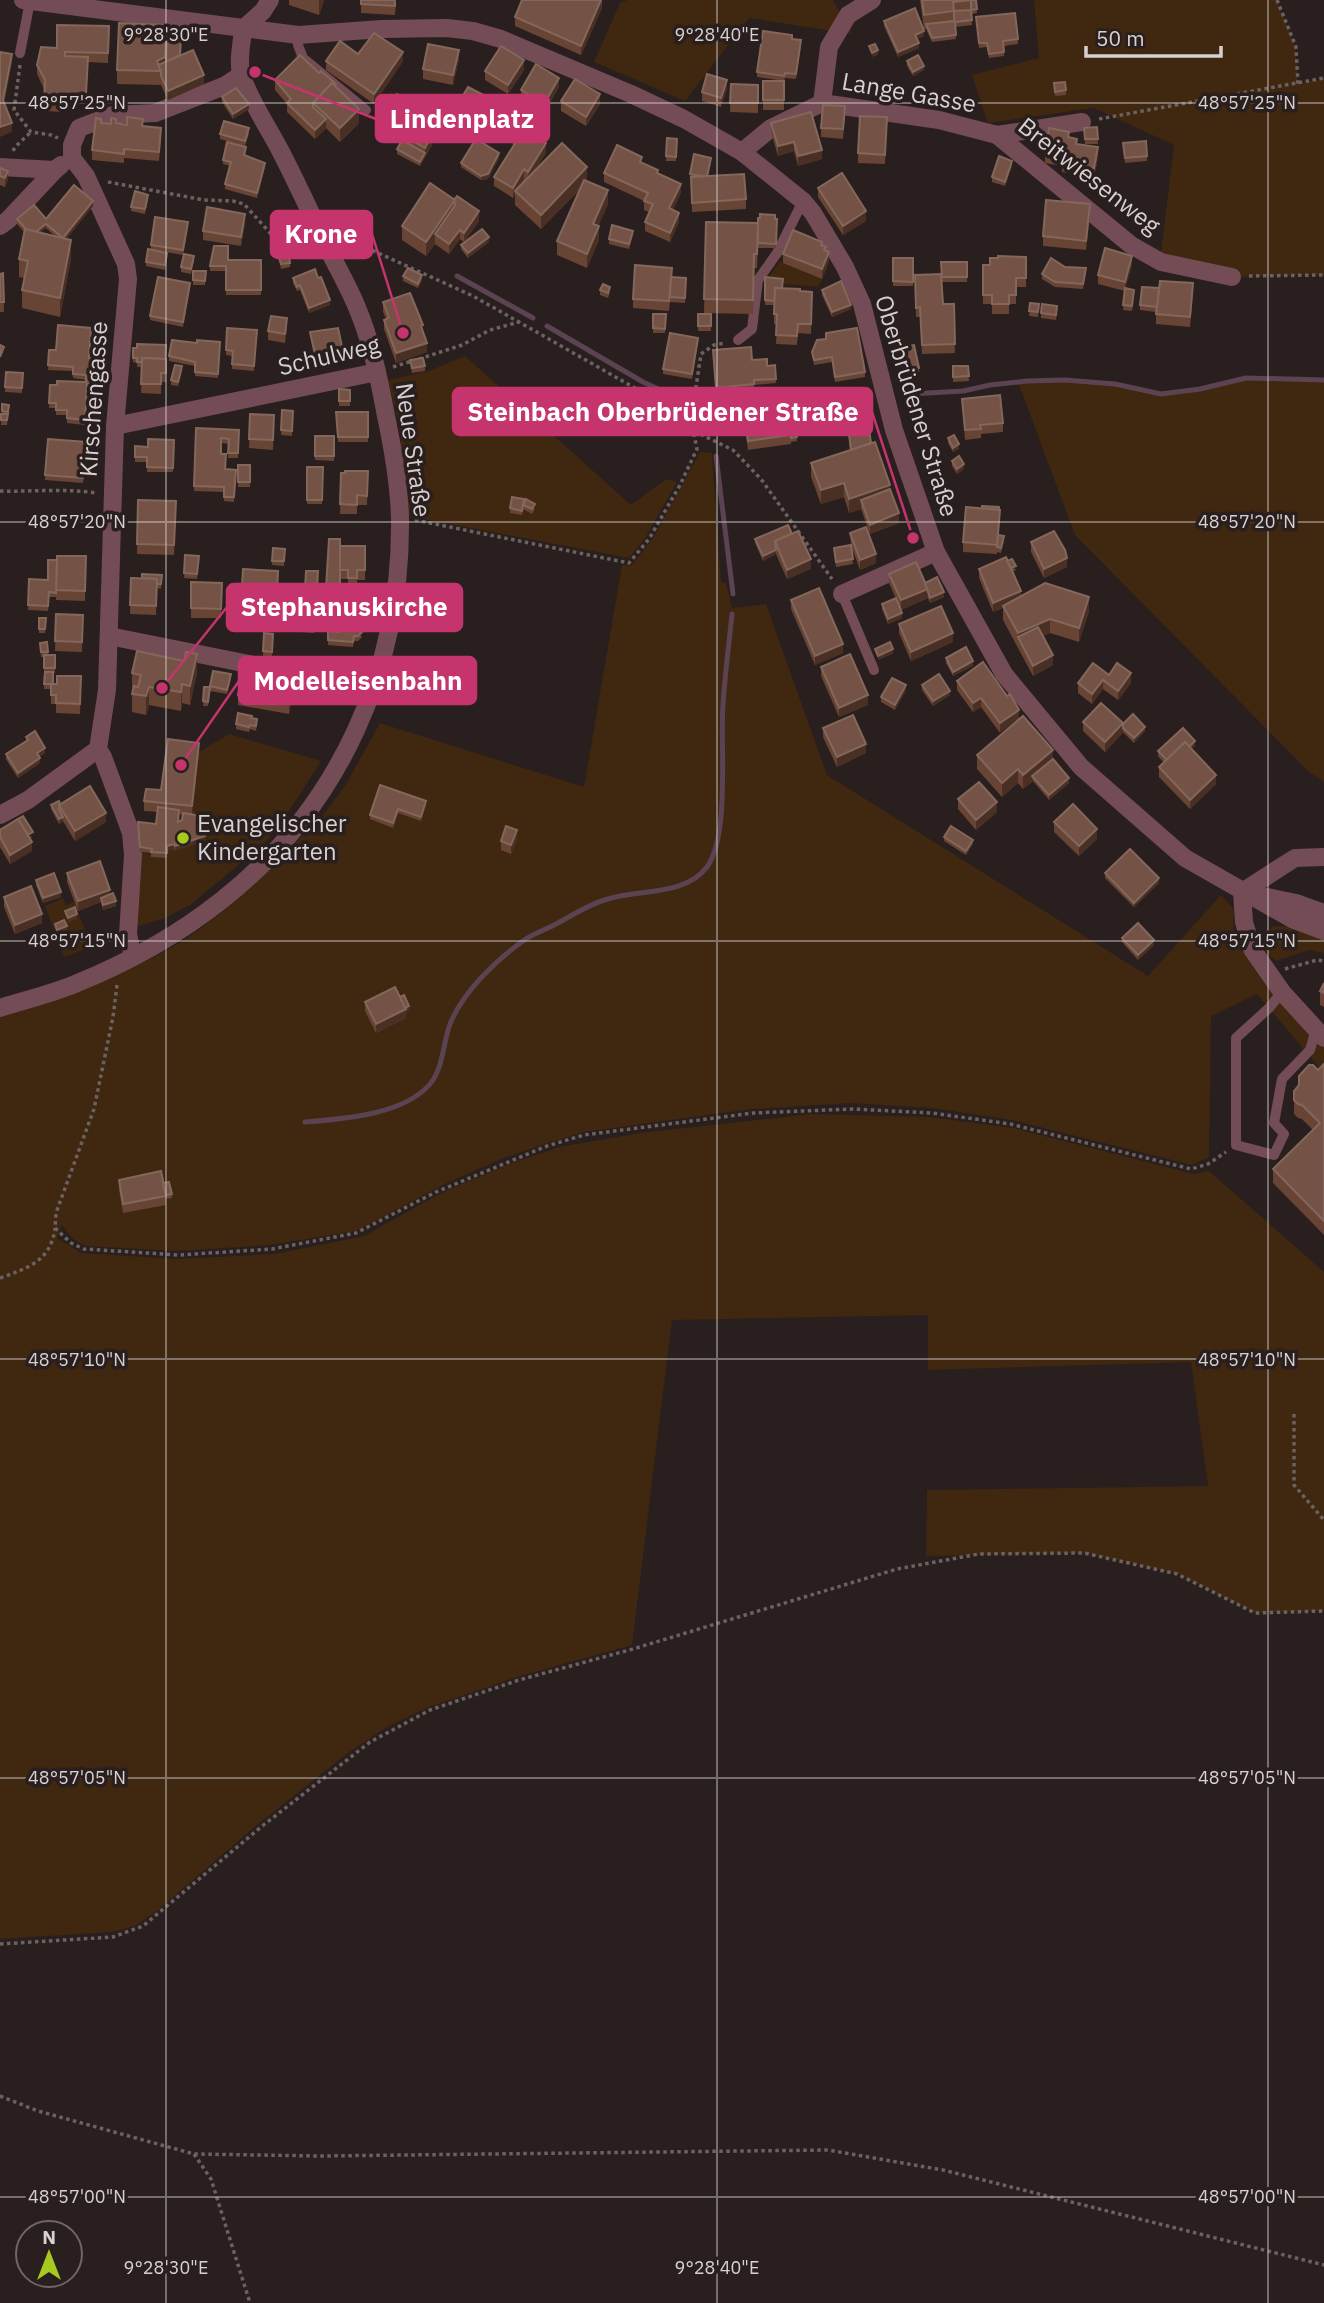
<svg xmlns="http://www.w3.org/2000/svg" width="1324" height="2303" font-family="'IBM Plex Sans',sans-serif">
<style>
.green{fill:#3f2710}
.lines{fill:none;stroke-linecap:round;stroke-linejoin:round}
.stream{stroke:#5b4351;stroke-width:5}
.path{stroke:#6b6261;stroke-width:3.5;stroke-dasharray:3.5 3.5;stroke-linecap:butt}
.service{stroke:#734c56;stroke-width:10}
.minor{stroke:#734c56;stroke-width:18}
.tertiary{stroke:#734c56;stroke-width:18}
.wall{fill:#684435;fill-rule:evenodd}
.shaded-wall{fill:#4a2f25}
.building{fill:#745346;stroke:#84675b;stroke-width:2}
.ticks{fill:none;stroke:#d8d1d1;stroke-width:2;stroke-opacity:0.45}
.poi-dot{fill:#a7c81f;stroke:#291f1e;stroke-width:2.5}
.labels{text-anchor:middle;stroke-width:7;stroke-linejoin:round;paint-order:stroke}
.street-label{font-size:24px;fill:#d8d1d1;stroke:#291f1e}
.poi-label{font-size:24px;fill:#d8d1d1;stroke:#291f1e;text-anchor:start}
.ticks-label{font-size:18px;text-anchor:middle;fill:#d8d1d1;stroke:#291f1e;stroke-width:7;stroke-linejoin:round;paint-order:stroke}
.leader{fill:none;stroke:#c5346d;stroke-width:2.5}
.callout-dot{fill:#c5346d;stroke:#291f1e;stroke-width:2.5}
.callout{fill:#c5346d;stroke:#c5346d;stroke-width:2.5}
.callout-label{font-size:26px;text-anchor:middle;font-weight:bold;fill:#fff}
</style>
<rect width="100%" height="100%" fill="#291f1e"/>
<g class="green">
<polygon points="627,0 833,0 852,34 749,18 685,101 594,62 620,3"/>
<polygon points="1034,0 1277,0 1296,47 1298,84 1324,78 1324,275 1232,277 1159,269 1174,145 1094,108 988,123 972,75 1039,58"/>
<polygon points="780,261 822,279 818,287 765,282"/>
<polygon points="465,356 631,505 666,479 677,482 646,537 629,558 407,516 399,426 388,380 429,371"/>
<polygon points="1246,378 1324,380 1324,782 1309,772 1075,535 1018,382 1065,380 1115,384 1161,394 1200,389"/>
<path d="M 700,452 L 712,453 L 721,582 L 726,583 L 732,608 L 766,604 L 827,775 L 1148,976 L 1221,895 L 1234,909 L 1233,941 L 1324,1045 L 1324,1073 L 1257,994 L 1211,1016 L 1209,1157 L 1192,1165 L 1012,1120 L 932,1108 L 850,1103 L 752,1109 L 584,1132 L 545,1144 L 501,1159 L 443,1185 L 356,1231 L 270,1245 L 176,1251 L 85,1246 L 73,1239 L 62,1225 L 57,1238 L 81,1253 L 177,1259 L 274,1254 L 364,1236 L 441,1193 L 512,1163 L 559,1147 L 640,1133 L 811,1114 L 930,1117 L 1013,1128 L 1194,1174 L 1209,1171 L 1324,1272 L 1324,1611 L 1255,1613 L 1177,1574 L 1084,1553 L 926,1556 L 927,1490 L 1208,1486 L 1191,1362 L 928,1370 L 928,1315 L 672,1320 L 632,1645 L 517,1677 L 429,1707 L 387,1727 L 348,1753 L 257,1825 L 158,1910 L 135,1926 L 112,1932 L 0,1939 L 0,1016 C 54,997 109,981 160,954 C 214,925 261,879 303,835 L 307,836 L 345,786 L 380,723 L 584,787 L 622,565 L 631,566 L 653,538 Z"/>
<polygon points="229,734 321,761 286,816 266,842 190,905 165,918 139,926 135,923 140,852 166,858 167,851 174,849 176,851 192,816 199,752"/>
<polygon points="63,898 66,905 74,902 92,947 64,957 45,906"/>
<polygon points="1273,926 1299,927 1324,936 1324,953 1309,950 1276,961 1260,948 1260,940"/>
</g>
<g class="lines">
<g class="stream">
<polyline points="457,276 533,318"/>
<polyline points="547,326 643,382 676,397"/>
<polyline points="911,394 963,391 990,385 1027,381 1065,380 1115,384 1161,394 1200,389 1246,378 1324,380"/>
<polyline points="706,411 735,412 834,397"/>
<polyline points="716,456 733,594"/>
<path d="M 305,1122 C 342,1119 404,1115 430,1084 C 443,1069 443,1043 450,1024 C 463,992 495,961 523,941 C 532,934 545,930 556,924 C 573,915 589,904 608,899 C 640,889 685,896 707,867 C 730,835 720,744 723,704 C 725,674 729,644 732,614"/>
</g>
<g class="path">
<polyline points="1277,0 1296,47 1298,84"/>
<polyline points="20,65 14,110 31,132 51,135 58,138"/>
<polyline points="1099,119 1324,78"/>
<polyline points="13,151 15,147 31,132"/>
<polyline points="108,182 204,200 233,201 244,204 289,254 310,248"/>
<polyline points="346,243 356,243 473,296 519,322"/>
<polyline points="1249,276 1324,275"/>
<polyline points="419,359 462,345 490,330 519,322 691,420 702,435 733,450 761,479 832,579"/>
<polyline points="393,367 412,361"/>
<path d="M 0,491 C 32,492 63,488 96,493"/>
<polyline points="415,520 629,563 649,539 680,485 697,449 691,420 701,354 714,345 726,343"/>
<polyline points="1285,969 1317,960 1324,961"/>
<polyline points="117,985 113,1017 94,1109 56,1213 55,1228 71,1243 84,1249 179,1255 272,1249 356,1233 436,1192 547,1146 584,1135 753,1113 853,1109 932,1113 1010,1124 1191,1169 1208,1164 1226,1152"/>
<path d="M 0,1278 C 28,1268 51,1261 55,1228"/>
<polyline points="1294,1414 1294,1485 1324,1520"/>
<polyline points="0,1944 113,1937 143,1926 261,1827 370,1742 430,1710 519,1680 633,1649 897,1569 979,1554 1084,1553 1177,1574 1255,1613 1324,1611"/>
<polyline points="0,2096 38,2111 194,2154 321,2156 828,2150 943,2170 1324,2265"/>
<polyline points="194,2154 211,2179 250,2303"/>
</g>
<g class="service">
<polyline points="298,35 298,45 303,58 366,110"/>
<polyline points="20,53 30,1"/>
<polyline points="738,340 752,329 758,280 777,253 803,201"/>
<polyline points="842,594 874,670"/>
<polyline points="1282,992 1269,1008 1236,1038 1236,1145 1274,1155 1284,1134 1274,1123 1282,1079 1310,1050 1316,1029"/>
</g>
<g class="minor">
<polyline points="822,103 829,47 848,15 872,0"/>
<polyline points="997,135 1131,245 1161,262 1232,277"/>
<polyline points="742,152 771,128 822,103 939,120 997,135 1082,122"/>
<polyline points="72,158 72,145 79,128 113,115 155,113 224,86 241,75"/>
<polyline points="0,167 55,170 61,165"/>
<polyline points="0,226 8,220 55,170"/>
<polyline points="115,426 377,372"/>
<polyline points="842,594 936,552"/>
<polyline points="109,636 373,689"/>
<polyline points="98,749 103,757 131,833 133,855 128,934 133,957"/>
<polyline points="0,815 28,800 98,749 107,690 115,426 128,279 126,264 86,176 72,158"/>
<polyline points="1324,857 1295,858 1242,892 1244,922 1252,949 1282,992 1324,1038"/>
<path d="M 0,1008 C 25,1000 51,994 75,984 C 127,963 178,935 222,900 C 340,807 402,667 400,518 C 399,484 393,449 386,416 C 379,378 371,340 356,305 C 347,284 336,265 326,245 C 311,214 297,183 281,152 C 269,129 251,102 242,77 C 237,63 242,43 243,29 L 263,11 L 270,0"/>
</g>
<g class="tertiary">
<polyline points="23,0 298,35 382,29 447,28 473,31 501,39 631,94 684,119 742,152 803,201 813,213 845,267 862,304 894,430 936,552 1004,674 1081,767 1185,858 1292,919 1324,931"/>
<polyline points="1262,896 1296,903 1324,913"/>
</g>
</g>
<g class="wall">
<polygon points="289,0 324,0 319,15 289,5"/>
<polygon points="361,0 396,0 395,15 361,13"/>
<polygon points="602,0 602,8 581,55 515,26 515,17"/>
<polygon points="920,0 976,0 977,13 971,14 972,25 955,27 956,39 932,42 926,29 924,29"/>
<polygon points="976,17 1018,39 1018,44 1004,46 1004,56 989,58 987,47 979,48"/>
<polygon points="884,21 924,36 917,39 919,48 898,57 884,26"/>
<polygon points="109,26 108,63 88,62 86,104 64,103 64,112 44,111 44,89 37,74 37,65 57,48"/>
<polygon points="167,38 204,84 168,100 161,85 117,84 117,70"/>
<polygon points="801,45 796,79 785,78 784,81 757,77 757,72"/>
<polygon points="358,54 403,61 374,104 326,70 326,61"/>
<polygon points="459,59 453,85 423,79 423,69"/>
<polygon points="907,61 924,70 913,76 907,66"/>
<polygon points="524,70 508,94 485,80 485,71"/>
<polygon points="275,80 336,86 359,123 340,142 326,128 315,139 287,112 287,104 275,90"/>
<rect x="763" y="81" width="21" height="29"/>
<polygon points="1054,83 1066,90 1066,95 1055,96"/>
<polygon points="731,84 758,85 758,113 730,112"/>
<polygon points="559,87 544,113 521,100 521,90"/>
<polygon points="727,89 721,107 702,101 702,92"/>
<polygon points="222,97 249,109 233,119 222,102"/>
<polygon points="561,101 600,104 586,126 561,111"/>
<polygon points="458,104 493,110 477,136 457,125 457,120 460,115 458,114"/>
<polygon points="845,116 843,139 821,137 821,128"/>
<polygon points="384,117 441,129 420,166 397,154 397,149 400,144 390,138 390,133 392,131 384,127"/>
<polygon points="887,117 885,164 858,163 858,153"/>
<polygon points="101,123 143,126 161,137 159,161 124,158 124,163 92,160 92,150"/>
<polygon points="771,123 822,159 798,166 794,151 778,156 771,132"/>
<polygon points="1097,127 1098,144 1085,144 1084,128"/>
<polygon points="520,129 514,144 497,138 497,133"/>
<polygon points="249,133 245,146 220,139 220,134"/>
<polygon points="1069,137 1077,144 1098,157 1094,178 1062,172 1062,166 1045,163 1045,154"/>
<polygon points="667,138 677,139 676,161 666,161"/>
<polygon points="1123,148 1147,156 1147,161 1125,163"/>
<polygon points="246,151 245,156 265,167 257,198 225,189 225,184 230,166 223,164 223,160"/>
<polygon points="546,153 535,170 587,181 608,204 598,226 599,240 587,268 557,255 557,241 581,188 541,229 515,205 515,194 513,198 494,186 494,177"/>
<polygon points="499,158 488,179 481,180 461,167 461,163"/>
<polygon points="642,163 658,174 681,193 673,210 679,222 670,242 645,231 645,222 649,212 644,210 644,201 604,182 604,173"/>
<polygon points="711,163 708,176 746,199 746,209 692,212 691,179 690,179 690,174"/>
<polygon points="1012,166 1005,186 992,182 992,177"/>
<polygon points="0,168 8,180 5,187 0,185"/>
<polygon points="818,188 866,221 843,235 818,197"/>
<polygon points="148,199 145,214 131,211 131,207"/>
<path d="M 93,206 L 66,239 L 71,259 L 60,317 L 22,308 L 22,290 L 24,278 L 19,277 L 19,259 L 24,232 L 17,224 L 17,219 L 46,219 ZM 46,228 L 55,236 L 40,233 Z"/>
<polygon points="1090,213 1086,250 1043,246 1043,236"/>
<polygon points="775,219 777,219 776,248 758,248 758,247 757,268 754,268 753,314 704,313 706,222 758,223"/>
<polygon points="479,221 464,242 460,239 449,254 435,244 426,256 402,240 402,226"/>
<polygon points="245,223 241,246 203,240 203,231"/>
<polygon points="188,227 183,255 154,250 167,258 165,270 146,266 146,262 151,250 151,245"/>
<polygon points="633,235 629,249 609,244 609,239"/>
<polygon points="489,242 468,258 461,249 461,245"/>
<polygon points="822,245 829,261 822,279 783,263 783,254"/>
<polygon points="1026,257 1026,287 1016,287 1016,304 1009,304 1009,314 992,314 992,304 983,304 983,265 990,265"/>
<polygon points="279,258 290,263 290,267 281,269"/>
<rect x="893" y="258" width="20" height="28"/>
<polygon points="228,260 261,260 261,295 226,295 226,271 210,271 210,266"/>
<polygon points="194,261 191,274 181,272 181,267"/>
<polygon points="967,262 967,282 942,282 943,304 954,304 955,353 922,354 920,317 916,317 915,285 941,274"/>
<polygon points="1132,265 1125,288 1134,294 1132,311 1123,310 1125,291 1098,284 1098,275"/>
<polygon points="1065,267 1086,273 1083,289 1055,287 1042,279 1042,274"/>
<polygon points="193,271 206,271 205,285 193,285"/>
<polygon points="3,273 4,312 0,312 0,274"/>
<polygon points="403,276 422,280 418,288 403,281"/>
<polygon points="672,277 686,278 685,303 670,302 669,311 633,308 633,299"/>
<polygon points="765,277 783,288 800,291 812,292 811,334 798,333 797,345 776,344 777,324 774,324 774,305 765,305"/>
<polygon points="293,278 330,305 309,313 300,290 297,291 293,283"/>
<polygon points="190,288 183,327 150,320 150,316"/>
<polygon points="600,290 610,292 608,298 600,295"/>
<polygon points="822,290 851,309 832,317 822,295"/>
<polygon points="1193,293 1190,327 1156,324 1156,312 1140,310 1140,305"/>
<polygon points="383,302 423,334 427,352 396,363 384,329 384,320 386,319 383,312"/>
<polygon points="1030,303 1039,304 1038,317 1029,316"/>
<polygon points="1057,311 1056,320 1041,318 1041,313"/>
<polygon points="653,314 666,314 665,333 653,333"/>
<rect x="698" y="314" width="13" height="17"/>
<polygon points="227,328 257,330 254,371 232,369 232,356 226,355"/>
<polygon points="287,328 285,343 268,340 268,331"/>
<polygon points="826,333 865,372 865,377 835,382 832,362 814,365 812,352 826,339"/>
<polygon points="188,342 220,342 218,378 195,376 195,366 169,361 169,356"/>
<polygon points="698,343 692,379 663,374 663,369"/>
<polygon points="900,347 919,368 919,372 904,375"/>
<polygon points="133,348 166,359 166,382 161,382 161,394 141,393 142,367 137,367 137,363 133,362"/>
<polygon points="49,350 89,358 105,359 103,381 100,381 99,389 87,388 85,425 67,423 67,415 56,415 56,408 49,408 50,385 57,385 86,382 86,380 73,378 73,371 48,370"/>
<polygon points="713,355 752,360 767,366 775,365 776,383 754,385 755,400 746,401 746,390 716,393"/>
<polygon points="410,360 425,366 425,371 412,373"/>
<polygon points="953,366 968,366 969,381 953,382"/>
<polygon points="182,371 178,386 171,385 171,380"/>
<polygon points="6,372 23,373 22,393 5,392"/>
<polygon points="339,389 350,390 350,406 339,406"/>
<polygon points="962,399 1003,423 1003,432 981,434 981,438 965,440"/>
<polygon points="2,404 9,405 7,425 1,425"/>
<rect x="90" y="406" width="8" height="16"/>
<polygon points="282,410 293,411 292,436 281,435"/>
<polygon points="336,412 368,412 368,442 338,442"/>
<polygon points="744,412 788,413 797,437 797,441 791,442 791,444 748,450 744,421"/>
<polygon points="250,414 274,415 273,450 249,448"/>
<polygon points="847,418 871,443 890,489 899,523 870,534 861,509 849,513 844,497 821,504 811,477 811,463 850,450"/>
<polygon points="196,428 239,430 238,458 228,458 229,444 221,443 221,454 226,469 236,470 234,502 224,501 224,492 194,491"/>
<polygon points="315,436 334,436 334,461 315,460"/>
<polygon points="948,438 959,449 953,452 948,443"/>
<polygon points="48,439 86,442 83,483 45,480"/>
<polygon points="174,440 173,472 147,472 147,462 135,462 135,446 148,447"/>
<polygon points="952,461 964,469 957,474 952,466"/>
<rect x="238" y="465" width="12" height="22"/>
<polygon points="307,467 323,467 322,504 307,504"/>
<polygon points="368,471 367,505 357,505 357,514 340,514 341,473"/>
<polygon points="138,500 176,501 174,555 137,554"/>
<polygon points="524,503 535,509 532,514 523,509 523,508 522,515 510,513 510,508"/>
<polygon points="1000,520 998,535 1004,541 1001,553 997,552 997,554 963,552 963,542"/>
<polygon points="850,533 876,563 860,570 851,545 853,564 836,567 834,548 851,545"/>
<polygon points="792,534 811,569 787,579 776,554 763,561 755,543 755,539"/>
<polygon points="340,539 340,598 337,597 337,603 362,637 358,641 354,641 353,647 328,645 329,616 324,616 324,588 326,588"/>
<polygon points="1031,542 1067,567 1044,578 1031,552"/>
<polygon points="340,546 365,546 365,580 357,580 357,588 348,588 348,579 340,579"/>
<polygon points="273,548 285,549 284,566 272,565"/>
<polygon points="185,555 199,556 197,579 184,578"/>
<polygon points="86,556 85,601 56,600 56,597 49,597 48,611 28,610 29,579 48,580 57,560"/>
<polygon points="1007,561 1016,570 1012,572 1021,596 1089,611 1079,642 1050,633 1043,636 1053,665 1033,676 1003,620 1003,608 993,612 979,578 979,569"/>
<polygon points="278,571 276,627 247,626 248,596 242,596 242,586"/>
<polygon points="306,571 318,571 317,594 305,594"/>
<polygon points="889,574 925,583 944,597 930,603 928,598 901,610 889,583"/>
<polygon points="162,575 161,589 157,588 156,615 130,614 131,578 142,578"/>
<polygon points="191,582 222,583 221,618 191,618"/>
<polygon points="791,600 843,653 815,665 791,609"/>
<polygon points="882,604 902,618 888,624 882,609"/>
<polygon points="317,608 314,633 287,631 287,621"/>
<polygon points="56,614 83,615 82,652 55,651"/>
<polygon points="39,618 46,618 45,633 39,633"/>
<polygon points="899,624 953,642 911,661 899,633"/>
<polygon points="264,633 273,634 272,657 263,656"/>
<polygon points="47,642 48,655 55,655 55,673 53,673 53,684 57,684 81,676 80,714 56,713 56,704 51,704 51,689 44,689 44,657 41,657 40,643"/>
<polygon points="946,658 973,666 953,676 946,663"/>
<polygon points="821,667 868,705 839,717 821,676"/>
<polygon points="132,673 197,673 190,705 182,703 181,711 149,705 146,715 132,712"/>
<polygon points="1109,675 1131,683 1118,700 1103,689 1092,704 1078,693 1078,683"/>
<polygon points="231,679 227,694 210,691 210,686"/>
<polygon points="957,681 1007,696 1000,733 981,707 973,712 957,690"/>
<polygon points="922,685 950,695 933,706 922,690"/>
<polygon points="204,687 210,687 208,706 203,706"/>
<polygon points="906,690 895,710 881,702 881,697"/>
<polygon points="293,692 289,714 238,705 238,695"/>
<polygon points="1083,722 1123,723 1145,731 1134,743 1123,732 1105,752 1083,731"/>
<polygon points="236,724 257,724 256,731 250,729 249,732 236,729"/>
<polygon points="823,728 866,753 837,767 823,737"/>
<polygon points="26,737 45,753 39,757 40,763 18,778 6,759 6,754 26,741"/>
<polygon points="1195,746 1191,749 1216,784 1190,809 1159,777 1159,767 1164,763 1158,756 1158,751"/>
<path d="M 199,752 L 192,815 L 205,840 L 175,851 L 174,849 L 167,851 L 167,858 L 151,857 L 151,853 L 140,852 L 138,822 L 156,824 L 158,812 L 144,811 L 144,801 L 161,790 ZM 179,814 L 183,815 L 182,820 L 178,822 Z"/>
<polygon points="977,755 1069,783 1049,800 1033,781 1023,789 1018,783 1002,797 977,769"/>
<polygon points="380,785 426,805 421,821 398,813 393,828 370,819 370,815"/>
<polygon points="958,799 997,812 976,830 958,809"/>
<polygon points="60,804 106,822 75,841 63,821 59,824 51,809 51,805"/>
<polygon points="1054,822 1097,839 1079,856 1054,832"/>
<polygon points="0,830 33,837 30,838 32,851 10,864 0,847"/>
<polygon points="944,837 973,844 966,855 944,841"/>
<polygon points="517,839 511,854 501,850 501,841"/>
<polygon points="67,873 110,894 116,906 103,910 101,902 78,911 67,882"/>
<polygon points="1105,873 1159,883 1134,907 1105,878"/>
<polygon points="36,880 61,897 43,903 36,885"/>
<polygon points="4,897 42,923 15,934 4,907"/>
<polygon points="1122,938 1154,945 1138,960 1122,942"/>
<polygon points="1324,983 1324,1007 1320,1005 1320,991"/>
<polygon points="400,997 409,1010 406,1012 406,1018 376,1033 365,1011 365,1002"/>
<polygon points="1324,1064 1324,1235 1273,1183 1273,1169 1313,1130 1302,1119 1298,1118 1294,1114 1294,1091"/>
<polygon points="119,1180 163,1183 172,1194 172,1198 166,1199 166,1205 123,1213 119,1189"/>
</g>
<g class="shaded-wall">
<polygon points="319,0 324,0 319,15"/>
<polygon points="601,0 602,8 581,55 581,46"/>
<polygon points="167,25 166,67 161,71 157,61"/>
<polygon points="924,31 924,36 915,40 915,35"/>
<polygon points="919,43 919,48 898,57 898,52"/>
<polygon points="459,50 459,59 453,85 453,75"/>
<polygon points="878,50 878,55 872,57 872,53"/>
<polygon points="403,52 403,61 374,104 374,94"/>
<polygon points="12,54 12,63 3,110 3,100"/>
<polygon points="524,60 524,70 508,94 508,85"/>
<polygon points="924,66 924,70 913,76 913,72"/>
<polygon points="204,75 204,84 168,100 168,91"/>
<polygon points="559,78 559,87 544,113 544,104"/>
<polygon points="727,80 727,89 721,107 721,98"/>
<polygon points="600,94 600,104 586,126 586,117"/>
<polygon points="493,100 493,110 483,127 483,118"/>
<polygon points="249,104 249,109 233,119 233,114"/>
<polygon points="359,109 359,123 340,142 340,128"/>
<polygon points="326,119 326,129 315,139 315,130"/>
<polygon points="441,119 441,129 425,158 425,148"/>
<polygon points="482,122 482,127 477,136 477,131"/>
<polygon points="12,123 12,132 0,137 0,127"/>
<polygon points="520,125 520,129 514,144 514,140"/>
<polygon points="794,142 794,151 778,156 778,146"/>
<polygon points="546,143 546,153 528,181 528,172"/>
<polygon points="1098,147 1098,157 1094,178 1094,168"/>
<polygon points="822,150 822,159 798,166 798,156"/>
<polygon points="425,153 425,158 420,166 420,162"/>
<polygon points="499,153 499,158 488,179 481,180 481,176"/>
<polygon points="1012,161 1012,166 1005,186 1005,182"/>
<polygon points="265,163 265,167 257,198 257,193"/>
<polygon points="587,167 587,181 541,229 541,215"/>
<polygon points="524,169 524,179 516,192 515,191 515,194 513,198 513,188"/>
<polygon points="8,171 8,180 5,187 5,178"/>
<polygon points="681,184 681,193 669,218 669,208"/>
<polygon points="608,190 608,204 593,238 593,224"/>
<polygon points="455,200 455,214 435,234 435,244 426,256 426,242"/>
<polygon points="93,201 93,206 63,242 63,238"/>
<polygon points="1090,204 1090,213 1086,250 1086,241"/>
<polygon points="479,211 479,221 464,242 464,233"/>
<polygon points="866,211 866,221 843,235 843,226"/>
<polygon points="679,213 679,222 670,242 670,233"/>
<polygon points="245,214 245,223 241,246 241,237"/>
<polygon points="46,224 46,228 31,240 31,236"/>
<polygon points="599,226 599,240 587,268 587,254"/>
<polygon points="460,230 460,239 449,254 449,244"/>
<polygon points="489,237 489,242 468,258 468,253"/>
<polygon points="71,240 71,259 60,317 60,298"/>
<polygon points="829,252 829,261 822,279 822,269"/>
<polygon points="1132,256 1132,265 1125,291 1125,282"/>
<polygon points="422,275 422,280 418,288 418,284"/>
<polygon points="190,283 190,288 183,327 183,322"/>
<polygon points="330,300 330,305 309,313 309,308"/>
<polygon points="851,305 851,309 832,317 832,312"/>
<polygon points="287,318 287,328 285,343 285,334"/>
<polygon points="427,343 427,352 396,363 396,353"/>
<polygon points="332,355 332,360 316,363 316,359"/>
<polygon points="344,356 344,361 333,363 333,358"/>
<polygon points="959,444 959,449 953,452 953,448"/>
<polygon points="964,464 964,469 957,474 957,469"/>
<polygon points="844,483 844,497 821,504 821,490"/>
<polygon points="890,485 890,499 861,500 861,509 849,513 849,499"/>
<polygon points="899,513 899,523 870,534 870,525"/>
<polygon points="776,550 776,554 763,561 763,556"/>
<polygon points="876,554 876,563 860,570 860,560"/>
<polygon points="1067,558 1067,567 1044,578 1044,569"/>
<polygon points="811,559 811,569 787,579 787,570"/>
<polygon points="928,589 928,598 901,610 901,600"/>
<polygon points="1021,591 1021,600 1003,606 1003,608 993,612 993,603"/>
<polygon points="944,592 944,597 930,603 930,598"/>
<polygon points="1089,597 1089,611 1079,642 1079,628"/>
<polygon points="902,613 902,618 888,624 888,619"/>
<polygon points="1050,619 1050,633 1022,645 1018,637 1018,633"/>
<polygon points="953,633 953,642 911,661 911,652"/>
<polygon points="843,644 843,653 815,665 815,656"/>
<polygon points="893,649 893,654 878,660 878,656"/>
<polygon points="197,654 197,673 190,705 190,686"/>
<polygon points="1053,655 1053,665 1033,676 1033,666"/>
<polygon points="973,661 973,666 953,676 953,672"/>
<polygon points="1131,673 1131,683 1118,700 1118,691"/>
<polygon points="1103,680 1103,689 1092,704 1092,694"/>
<polygon points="293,682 293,692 289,714 289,704"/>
<polygon points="182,684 182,703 181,711 181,692"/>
<polygon points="906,685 906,690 895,710 895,705"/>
<polygon points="149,687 149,705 146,715 146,696"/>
<polygon points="950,691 950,695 933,706 933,701"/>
<polygon points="868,695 868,705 839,717 839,708"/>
<polygon points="981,698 981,707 973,712 973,703"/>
<polygon points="1019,710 1019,719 1000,733 1000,723"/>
<polygon points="1123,723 1123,733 1105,752 1105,742"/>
<polygon points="1145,727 1145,731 1134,743 1134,738"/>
<polygon points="1195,741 1195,746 1187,753 1187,748"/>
<polygon points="199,743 199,752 192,816 192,806"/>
<polygon points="866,744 866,753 837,767 837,757"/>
<polygon points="45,748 45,753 37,758 37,753"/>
<polygon points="1053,750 1053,764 1032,776 1033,781 1023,789 1023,775"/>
<polygon points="40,758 40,763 18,778 18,773"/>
<polygon points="1018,769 1018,783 1002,797 1002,783"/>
<polygon points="1216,775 1216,784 1190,809 1190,800"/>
<polygon points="1069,778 1069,783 1049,800 1049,795"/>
<polygon points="426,801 426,805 421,821 421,817"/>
<polygon points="997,802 997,812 976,830 976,820"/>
<polygon points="106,813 106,822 75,841 75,831"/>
<polygon points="63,817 63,822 59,824 59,819"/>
<polygon points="1097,829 1097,839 1079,856 1079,846"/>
<polygon points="517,830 517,839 511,854 511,845"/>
<polygon points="205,836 205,840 175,851 175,846"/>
<polygon points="973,840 973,844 966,855 966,851"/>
<polygon points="32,842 32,851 10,864 10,855"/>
<polygon points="174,844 174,849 167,851 167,858 167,846"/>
<polygon points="1159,878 1159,883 1134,907 1134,903"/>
<polygon points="110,890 110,899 101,898 101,902 78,911 78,901"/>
<polygon points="61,892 61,897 43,903 43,898"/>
<polygon points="116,901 116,906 103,910 103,905"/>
<polygon points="42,914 42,923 15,934 15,925"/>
<polygon points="77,914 77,919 68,923 68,918"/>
<polygon points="67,926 67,930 57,935 57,930"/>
<polygon points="1154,940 1154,945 1138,960 1138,955"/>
<polygon points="409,1006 409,1010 406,1012 406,1018 376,1033 376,1024"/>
</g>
<g class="building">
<polygon points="361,0 395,0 395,6 361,4"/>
<polygon points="522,0 601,0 581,46 515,17"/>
<polygon points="922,0 971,0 953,2 954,11 924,15"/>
<polygon points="971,0 976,0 977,9 971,10"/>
<polygon points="915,8 924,31 915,35 919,43 898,52 884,21"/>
<polygon points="971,10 972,20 955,22 956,35 932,38 926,24 954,21 954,11 953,11"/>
<polygon points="1015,13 1018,39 1003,41 1004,52 989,54 987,43 979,43 976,17"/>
<polygon points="119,23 167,25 165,57 157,61 161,71 117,70"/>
<polygon points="57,25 109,26 108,53 65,52 65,56 88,57 86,94 64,93 64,102 44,101 45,80 37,65 41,47 57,48"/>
<polygon points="763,31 792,35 792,39 801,40 796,74 785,73 784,76 757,72"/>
<polygon points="374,33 403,52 374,94 326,61 340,41 358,54"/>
<polygon points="167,38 181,38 180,55 166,62"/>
<polygon points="428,44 459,50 453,75 423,69"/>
<polygon points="875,44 878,50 872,53 869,46"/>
<polygon points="501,46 524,60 508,85 485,71"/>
<polygon points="193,50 204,75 168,91 161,76 161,71 158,65"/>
<polygon points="0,52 12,54 3,100 12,123 0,127"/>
<polygon points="300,55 319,73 321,71 336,84 335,85 332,83 313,103 313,107 326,119 315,130 287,103 291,99 275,80"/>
<polygon points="918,55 924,66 913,72 907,61"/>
<polygon points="536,64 559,78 544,104 521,90"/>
<polygon points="707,74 727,80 721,98 702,92"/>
<polygon points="575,79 600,94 586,117 561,101"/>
<rect x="763" y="81" width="21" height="19"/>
<polygon points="1065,82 1066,90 1055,92 1054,83"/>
<polygon points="332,83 359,109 340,128 313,103"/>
<polygon points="731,84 758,85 758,103 730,103"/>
<polygon points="468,87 493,100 483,118 458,104"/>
<polygon points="236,88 249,104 233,114 222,97"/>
<polygon points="397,94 441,119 425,148 402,135 405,129 384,117"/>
<polygon points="823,105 845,106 843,129 821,128"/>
<polygon points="811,112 822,150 798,156 794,142 778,146 771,123"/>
<polygon points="860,116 887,117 885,155 858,153"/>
<polygon points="127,117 143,119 142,126 161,128 159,152 124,149 124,154 92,150 96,118 101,119 101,123 111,124 111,118 116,119 116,123 127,125"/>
<polygon points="224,121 249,128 245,141 220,134"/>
<polygon points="1097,127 1098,139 1085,139 1084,128"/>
<polygon points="1049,128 1069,132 1068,137 1077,139 1076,144 1098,147 1094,168 1062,163 1063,157 1045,154"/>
<polygon points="524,129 546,143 528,172 524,169 513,188 494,177"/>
<polygon points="667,138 677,139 676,157 666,156"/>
<polygon points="402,140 425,153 420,162 397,149"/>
<polygon points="478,140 499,153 488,174 481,176 461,163 474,142"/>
<polygon points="1146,141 1147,156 1125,158 1123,143"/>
<polygon points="227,142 246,147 244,155 265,163 257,193 225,184 231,162 223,160"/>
<polygon points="562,143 587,167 541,215 515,191"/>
<polygon points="617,145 642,157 640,162 658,170 657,173 681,184 669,208 679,213 670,233 645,222 653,204 644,201 648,193 604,173"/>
<polygon points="694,154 711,158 707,176 701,176 690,174"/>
<polygon points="999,156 1012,161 1005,182 992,177"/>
<polygon points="0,168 8,171 5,178 0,176"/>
<polygon points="842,173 866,211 843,226 818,188"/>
<polygon points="744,174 746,199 692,203 691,177"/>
<polygon points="584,180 608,190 593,224 599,226 587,254 557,241"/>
<polygon points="430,183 455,200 426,242 402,226"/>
<polygon points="74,185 93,201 63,238 46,224 36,232 26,229 17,219 34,205 46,219"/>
<polygon points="135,191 148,195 145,209 131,207"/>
<polygon points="457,196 479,211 464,233 460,230 449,244 435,234 455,205 454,200"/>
<polygon points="1046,200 1090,204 1086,241 1043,236"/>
<polygon points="207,207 245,214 241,237 203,231"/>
<polygon points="760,214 775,215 775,219 777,219 776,244 758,243 758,218 760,218"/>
<polygon points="155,217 188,222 183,250 151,245"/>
<polygon points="706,222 758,223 757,254 754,254 753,300 704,299"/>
<polygon points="612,225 633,231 629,244 609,239"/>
<polygon points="25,229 71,240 60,298 22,290 28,261 19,259"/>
<polygon points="482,229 489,237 468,253 461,245"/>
<polygon points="793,230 822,242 821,245 826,247 824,250 829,252 822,269 783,254"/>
<polygon points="214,246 228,246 228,260 261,260 261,290 226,290 226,266 210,266"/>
<polygon points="1105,248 1132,256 1125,282 1098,275"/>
<polygon points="148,249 167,253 165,265 146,262"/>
<polygon points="184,254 194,256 191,269 181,267"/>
<polygon points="289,256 290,263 281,264 279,258"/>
<polygon points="998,256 1026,257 1026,278 1016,278 1016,295 1009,295 1009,304 992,304 992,295 983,295 983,265 990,265 990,258 998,258"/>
<polygon points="893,258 913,258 913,282 893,281"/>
<polygon points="1051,258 1065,267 1086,268 1083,284 1055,282 1042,274"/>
<polygon points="941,262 967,262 967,277 942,277"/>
<polygon points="635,265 672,268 669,301 633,299"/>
<polygon points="408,268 422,275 418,284 403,276"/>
<polygon points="315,269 318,278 321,277 330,300 309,308 300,285 297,287 293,278"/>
<polygon points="193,271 206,271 205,281 193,280"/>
<polygon points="3,273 4,302 0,302 0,274"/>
<polygon points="941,274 943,304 954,304 955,344 922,345 920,307 916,308 915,275"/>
<polygon points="158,277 190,283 183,322 150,316"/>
<polygon points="671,277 686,278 685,298 670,297"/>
<polygon points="765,277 783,279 782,288 775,288 775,301 765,300"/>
<polygon points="841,281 851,305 832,312 822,290"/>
<polygon points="1160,281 1193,283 1190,317 1156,314"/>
<polygon points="603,284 610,287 608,293 600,290"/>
<polygon points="1142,287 1159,288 1157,307 1140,305"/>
<polygon points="775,288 800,289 800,291 812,292 811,324 798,324 797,336 776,335 777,314 774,314"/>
<polygon points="1125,288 1134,290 1132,306 1123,305"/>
<polygon points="410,293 423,325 421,326 427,343 396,353 384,320 389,318 383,302"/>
<polygon points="1030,303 1039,304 1038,312 1029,311"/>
<polygon points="1042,304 1057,306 1056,315 1041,313"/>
<polygon points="653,314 666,314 665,329 653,328"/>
<rect x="698" y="314" width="13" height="12"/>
<polygon points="271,316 287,318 285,334 268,331"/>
<polygon points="58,325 91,328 89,358 105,359 103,376 100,376 99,385 87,384 85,420 67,418 67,410 56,410 56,403 49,403 50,385 57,385 57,381 86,382 86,375 73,374 73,367 48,365 49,350 56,350"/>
<polygon points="227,328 257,330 254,366 232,364 233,351 226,350"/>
<polygon points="338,328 344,356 333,358 332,355 316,359 310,332"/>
<polygon points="857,328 865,372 835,377 832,357 814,360 812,352 817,340 826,339 826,333"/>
<polygon points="670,333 698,338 692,374 663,369"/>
<polygon points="172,340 188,342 197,343 197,340 220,342 218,374 195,372 195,362 169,356"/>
<polygon points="137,344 166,345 165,359 142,358 142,362 137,362 137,358 133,358 133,348 137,348"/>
<polygon points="0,345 4,347 0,357"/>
<polygon points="914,345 919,368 904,370 900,347"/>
<polygon points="751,347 752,360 767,359 767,366 775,365 776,379 754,380 754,384 716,388 713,350"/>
<polygon points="142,358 166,359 166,373 161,373 161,384 141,384"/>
<polygon points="423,358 425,366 412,368 410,360"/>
<polygon points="175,365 182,366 178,382 171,380"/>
<polygon points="953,366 968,366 969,376 953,377"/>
<polygon points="6,372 23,373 22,388 5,387"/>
<polygon points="755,388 755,395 746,396 746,389"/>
<polygon points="339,389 350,390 350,401 339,401"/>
<polygon points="1000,395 1003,423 980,425 981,429 965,430 962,399"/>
<polygon points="2,404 9,405 8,412 2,411"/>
<rect x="90" y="406" width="8" height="11"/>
<polygon points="787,406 791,435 748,441 744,412"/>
<polygon points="282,410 293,411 292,431 281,430"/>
<polygon points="336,412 368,412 368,437 338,437"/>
<polygon points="788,413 794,413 797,437 791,438"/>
<polygon points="1,414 8,414 7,420 1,420"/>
<polygon points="250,414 274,415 273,440 249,439"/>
<polygon points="867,415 871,443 851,450 847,418"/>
<polygon points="196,428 239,430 238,453 228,453 229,439 221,438 221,454 226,454 225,469 236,470 234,497 224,497 224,487 194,486"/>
<polygon points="954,435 959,444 953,448 948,438"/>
<rect x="315" y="436" width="19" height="20"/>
<polygon points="48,439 86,442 83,478 45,475"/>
<polygon points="148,439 174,440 173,468 147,467 147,457 135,457 135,446 148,447"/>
<polygon points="875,442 890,485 849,499 844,483 821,490 811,463"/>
<polygon points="959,456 964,464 957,469 952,461"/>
<rect x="238" y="465" width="12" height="17"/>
<polygon points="307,467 323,467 322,500 307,500"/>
<polygon points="345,471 368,471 367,496 357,495 357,505 340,504 341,473 345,473"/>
<polygon points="890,489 899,513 870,525 861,500"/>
<polygon points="512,497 524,499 522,511 510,508"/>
<polygon points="526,499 535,504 532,509 523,505"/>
<polygon points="138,500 176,501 174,545 137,544"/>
<polygon points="982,506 999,507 999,510 982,509"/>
<polygon points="966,507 1000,510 997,545 963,542"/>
<polygon points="788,525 792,534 775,541 776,550 763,556 755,539"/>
<polygon points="866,527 876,554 860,560 850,533"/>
<polygon points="798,531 811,559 787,570 775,541"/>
<polygon points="1054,531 1065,550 1067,558 1044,569 1031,542"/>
<polygon points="998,535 1004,536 1001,548 997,547"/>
<polygon points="329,539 340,539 340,593 337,593 337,588 326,588"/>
<polygon points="851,545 853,559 836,562 834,548"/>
<polygon points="340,546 365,546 365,570 357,570 357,578 348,578 348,570 340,570"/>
<polygon points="273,548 285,549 284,561 272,561"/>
<polygon points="185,555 199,556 197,574 184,573"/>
<polygon points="57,556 86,556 85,591 56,590"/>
<polygon points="1006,557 1021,591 993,603 979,569"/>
<polygon points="1012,559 1016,566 1011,568 1007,561"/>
<polygon points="48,560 57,560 56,593 49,592 48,606 28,605 29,579 48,580"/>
<polygon points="916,562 928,589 901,600 889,574"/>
<polygon points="243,569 278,571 276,618 247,617 249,587 242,586"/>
<polygon points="306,571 318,571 317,590 305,589"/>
<polygon points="142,574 162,575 161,584 157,584 157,579 142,578"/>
<polygon points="937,577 944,592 930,598 925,583"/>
<polygon points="131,578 157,579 156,606 130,605"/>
<polygon points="191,582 222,583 221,609 191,608"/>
<polygon points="1045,583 1089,597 1079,628 1050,619 1018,633 1003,606"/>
<polygon points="819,588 843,644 815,656 791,600"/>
<polygon points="896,598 902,613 888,619 882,604"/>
<polygon points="340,605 364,606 362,632 358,636 354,636 353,642 328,640 328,631 339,632"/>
<polygon points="941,606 953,633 911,652 899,624"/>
<polygon points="56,614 83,615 82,642 55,641"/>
<polygon points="39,618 46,618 45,629 39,629"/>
<polygon points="1038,627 1053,655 1033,666 1018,637"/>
<polygon points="264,633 273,634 272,652 263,651"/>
<polygon points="47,642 48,652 41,652 40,643"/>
<polygon points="890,642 893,649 878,656 875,649"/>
<polygon points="966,647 973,661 953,672 946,658"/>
<polygon points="137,651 184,661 186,652 197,654 190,686 182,684 181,692 149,687 146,696 132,694 134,686 138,687 141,675 132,673"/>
<polygon points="850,654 868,695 839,708 821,667"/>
<rect x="44" y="655" width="11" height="13"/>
<polygon points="983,662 1007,696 1010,694 1019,710 1000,723 981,698 973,703 957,681"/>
<polygon points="1093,663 1109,675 1117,663 1131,673 1118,691 1103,680 1092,694 1078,683"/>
<polygon points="213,671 231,674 227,690 210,686"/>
<polygon points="45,672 53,672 53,684 44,684"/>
<polygon points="242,673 293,682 289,704 238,695"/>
<polygon points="939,674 950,691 933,701 922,685"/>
<polygon points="57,676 81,676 80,704 56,703 56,695 51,695 51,684 57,684"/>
<polygon points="892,678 906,685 895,705 881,697"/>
<polygon points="204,687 210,687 208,702 203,701"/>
<polygon points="1101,703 1123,723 1105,742 1083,722"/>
<polygon points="238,713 252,716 251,718 257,719 256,726 250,725 249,727 236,724"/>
<polygon points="1133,714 1145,727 1134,738 1123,728 1123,724"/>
<polygon points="853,715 866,744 837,757 823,728"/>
<polygon points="1023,716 1053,750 1023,775 1018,769 1002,783 977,755"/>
<polygon points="1183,728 1195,741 1189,747 1185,742 1167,760 1158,751"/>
<polygon points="35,731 45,748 37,753 40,758 18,773 6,754 28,740 26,737"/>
<polygon points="168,739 199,743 192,806 144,801 146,789 161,790"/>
<polygon points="1185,742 1216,775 1190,800 1159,767"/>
<polygon points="1053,759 1069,778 1049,795 1032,776"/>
<polygon points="979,782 997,802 976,820 958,799"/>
<polygon points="380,785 426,801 421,817 398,809 393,823 370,815"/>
<polygon points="90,786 106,813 75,831 59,805"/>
<polygon points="59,801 60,804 59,805 59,809 63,817 59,819 51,805"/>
<polygon points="1073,804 1097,829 1079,846 1054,822"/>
<polygon points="158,807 179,810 178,822 182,820 183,813 195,815 205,836 175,846 174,844 167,846 167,853 151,852 152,849 140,847 138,822 156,824"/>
<polygon points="23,816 33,832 28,835 18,819"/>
<polygon points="18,819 32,842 10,855 0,837 0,830"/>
<polygon points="506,826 517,830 511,845 501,841"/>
<polygon points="951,826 973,840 966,851 944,837"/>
<polygon points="1130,849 1159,878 1134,903 1105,873"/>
<polygon points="100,861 110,890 78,901 67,873"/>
<polygon points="54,873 61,892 43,898 36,880"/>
<polygon points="31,886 42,914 15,925 4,897"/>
<polygon points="113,893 116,901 103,905 101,898"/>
<polygon points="75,907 77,914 68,918 65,911"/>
<polygon points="64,920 67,926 57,930 55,924"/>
<polygon points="1138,923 1154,940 1138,955 1122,938"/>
<polygon points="1324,983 1324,993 1320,991"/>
<polygon points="395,987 406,1009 376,1024 365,1002"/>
<polygon points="404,995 409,1006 405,1008 400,997"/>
<polygon points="1324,1064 1324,1221 1273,1169 1320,1123 1302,1105 1298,1104 1294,1100 1294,1091 1299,1085 1299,1076 1309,1065 1313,1065 1318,1070"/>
<polygon points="161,1171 166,1196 123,1204 119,1180"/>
<polygon points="169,1182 172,1194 166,1195 163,1183"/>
</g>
<path class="ticks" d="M 166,0 L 166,2303M 717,0 L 717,2303M 1268,0 L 1268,2303M 0,103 L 1324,103M 0,522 L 1324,522M 0,941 L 1324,941M 0,1359 L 1324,1359M 0,1778 L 1324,1778M 0,2197 L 1324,2197"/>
<circle class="poi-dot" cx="183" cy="838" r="7"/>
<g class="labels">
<g class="street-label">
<text transform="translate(909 93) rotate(10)" y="8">Lange Gasse</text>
<text transform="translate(1089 176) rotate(38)" y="8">Breitwiesenweg</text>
<text transform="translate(329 356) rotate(-13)" y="8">Schulweg</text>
<text transform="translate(94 399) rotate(-86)" y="8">Kirschengasse</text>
<text transform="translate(916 406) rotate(73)" y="8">Oberbrüdener Straße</text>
<text transform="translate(413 450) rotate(82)" y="8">Neue Straße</text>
</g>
<g class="poi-label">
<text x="197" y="832">Evangelischer<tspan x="197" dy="28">Kindergarten</tspan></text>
</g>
</g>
<g class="ticks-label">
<text x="166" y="41">9°28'30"E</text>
<text x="717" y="41">9°28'40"E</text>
<text x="77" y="109">48°57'25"N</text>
<text x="1247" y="109">48°57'25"N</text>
<text x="77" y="528">48°57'20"N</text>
<text x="1247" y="528">48°57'20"N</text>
<text x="77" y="947">48°57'15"N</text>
<text x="1247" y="947">48°57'15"N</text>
<text x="77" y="1366">48°57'10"N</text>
<text x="1247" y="1366">48°57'10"N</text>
<text x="77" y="1784">48°57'05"N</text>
<text x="1247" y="1784">48°57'05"N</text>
<text x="77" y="2203">48°57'00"N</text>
<text x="1247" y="2203">48°57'00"N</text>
<text x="166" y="2274">9°28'30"E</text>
<text x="717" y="2274">9°28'40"E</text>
</g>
<path class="leader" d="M255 72L376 119M403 333L372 234M913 538L872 412M162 688L227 607M181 765L239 681"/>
<g class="callout-dot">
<circle cx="255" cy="72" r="7"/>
<circle cx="403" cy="333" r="7"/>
<circle cx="913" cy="538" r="7"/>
<circle cx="162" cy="688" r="7"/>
<circle cx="181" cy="765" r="7"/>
</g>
<g class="callout">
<rect x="376" y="95" width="173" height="47" rx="7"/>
<rect x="271" y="211" width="101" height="47" rx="7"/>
<rect x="453" y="388" width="419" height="47" rx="7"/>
<rect x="227" y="584" width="235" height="47" rx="7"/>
<rect x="239" y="657" width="237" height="47" rx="7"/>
</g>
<g class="callout-label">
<text x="462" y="128">Lindenplatz</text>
<text x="321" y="243">Krone</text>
<text x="663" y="421">Steinbach Oberbrüdener Straße</text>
<text x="344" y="616">Stephanuskirche</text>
<text x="358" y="690">Modelleisenbahn</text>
</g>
<g transform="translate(49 2254)"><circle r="33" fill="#291f1e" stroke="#6f6666" stroke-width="2"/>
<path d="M0-5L12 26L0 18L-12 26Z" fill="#a7c81f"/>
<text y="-10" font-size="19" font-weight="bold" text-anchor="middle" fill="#d8d1d1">N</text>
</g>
<path d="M1086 46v10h135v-10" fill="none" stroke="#d8d1d1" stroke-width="3.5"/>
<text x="1096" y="46" font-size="21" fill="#d8d1d1" stroke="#291f1e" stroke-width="5" paint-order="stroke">50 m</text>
</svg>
